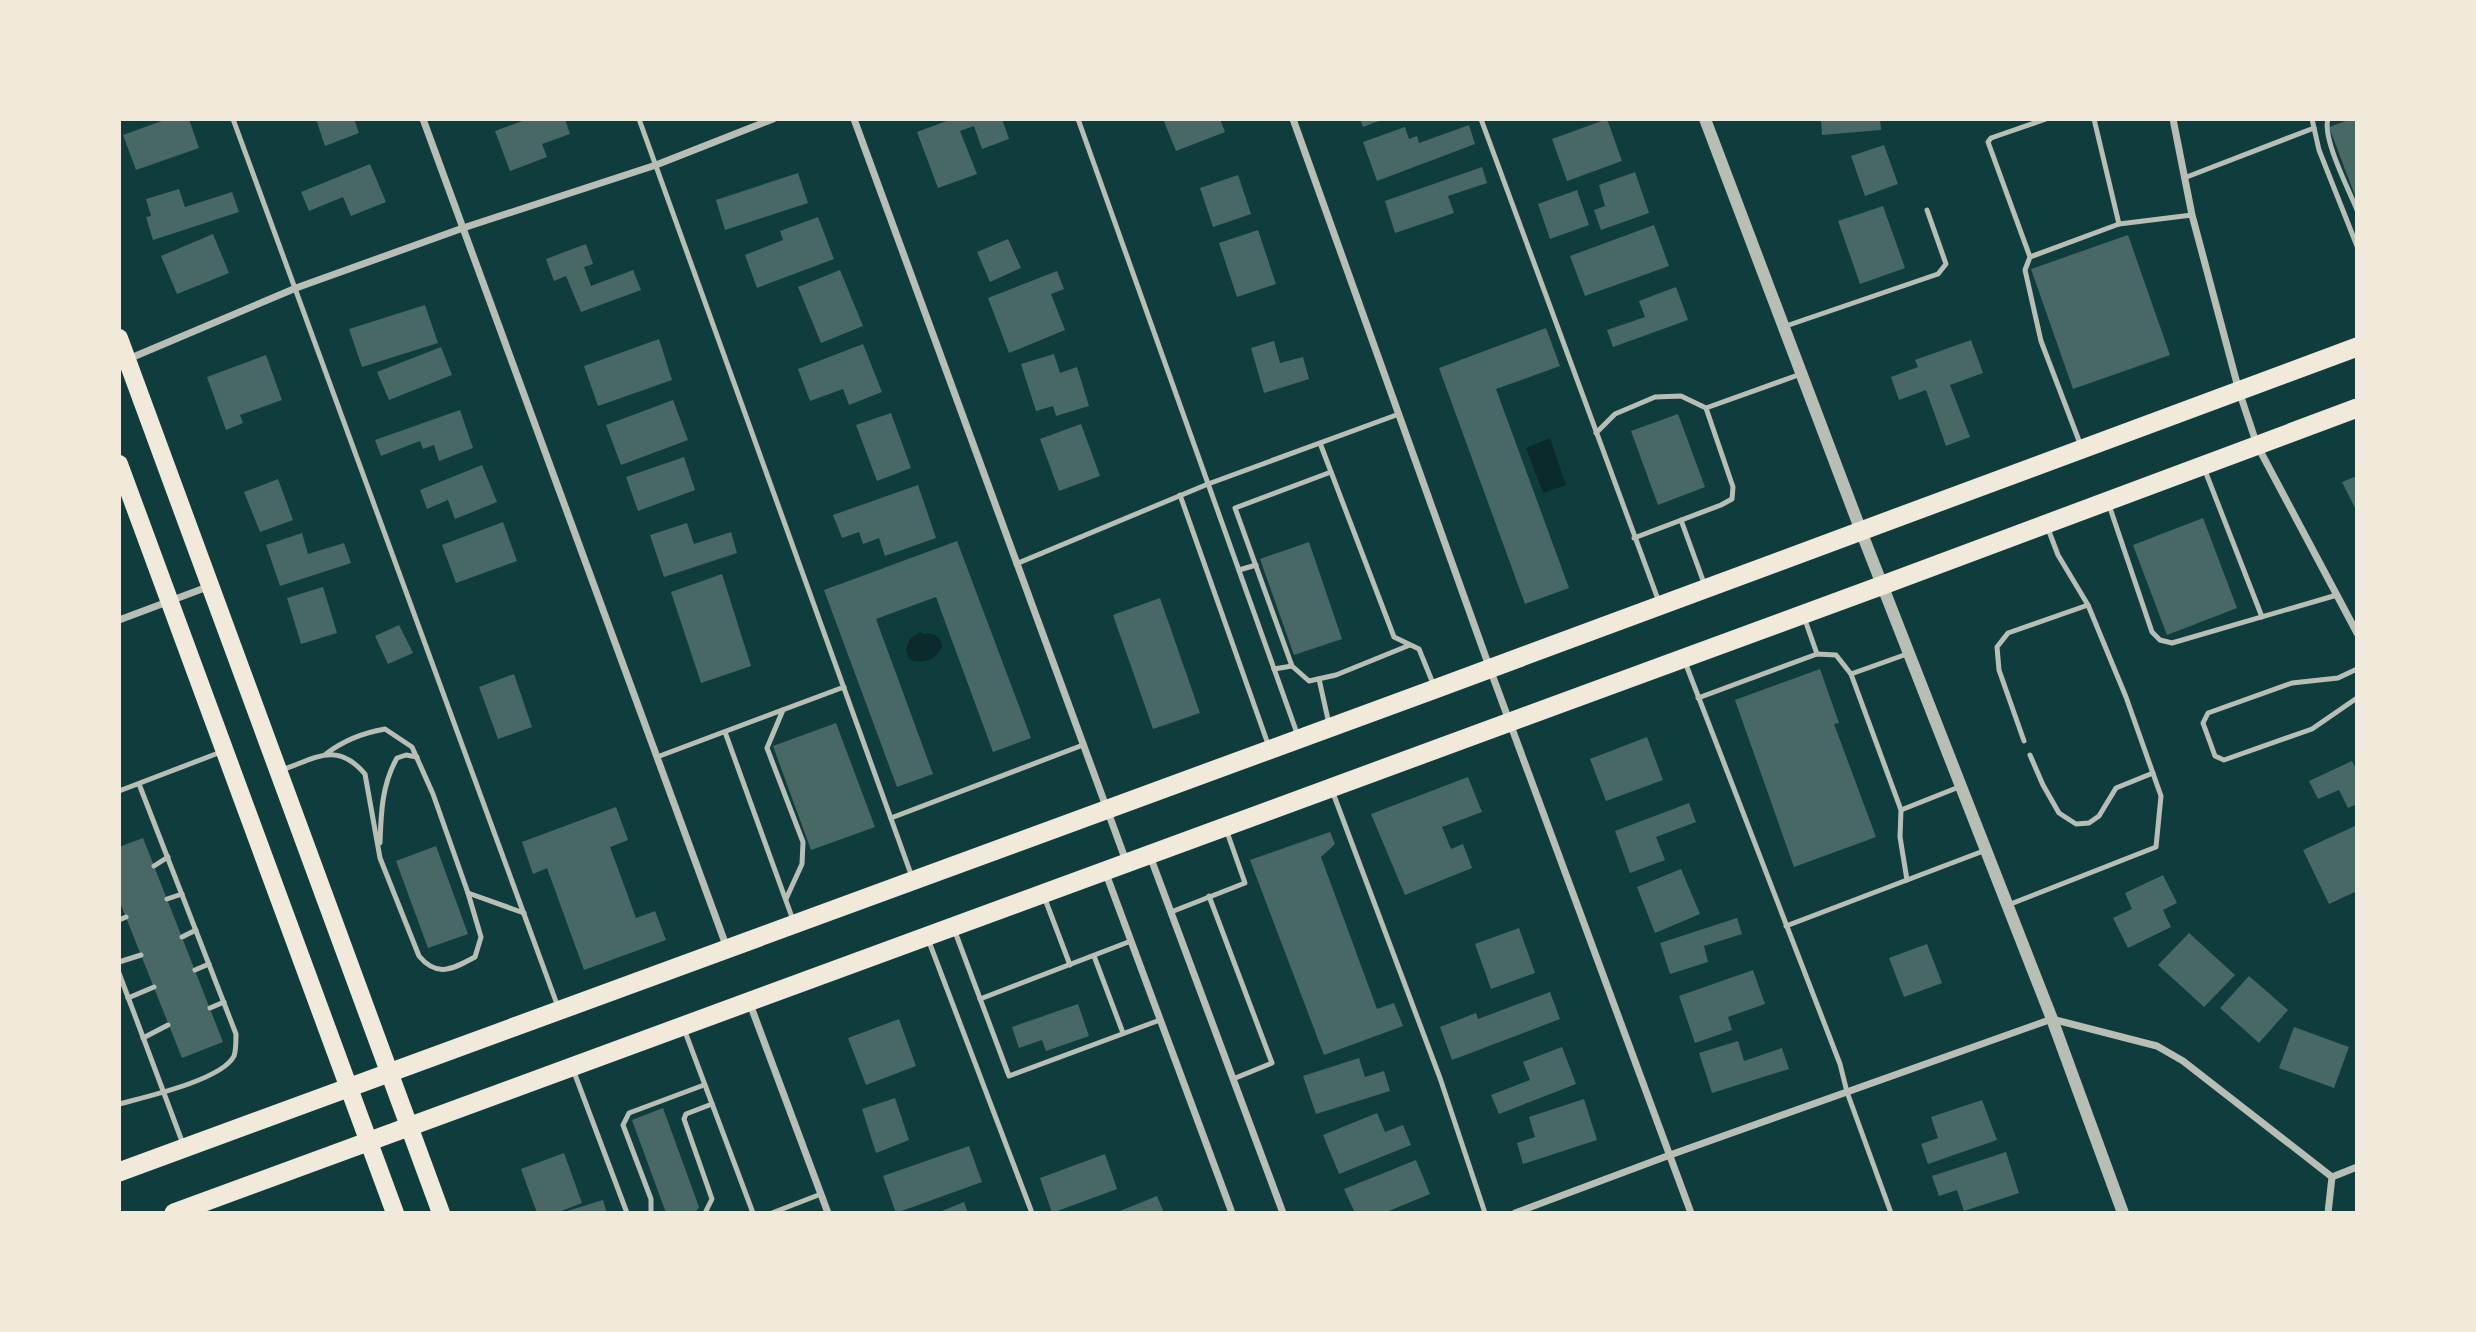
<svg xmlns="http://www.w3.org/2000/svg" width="2476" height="1332" font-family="Helvetica,sans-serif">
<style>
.water{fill:#0a2a2b}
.building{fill:#486865}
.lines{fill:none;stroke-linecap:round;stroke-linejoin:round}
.service{stroke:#b8beb3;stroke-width:5}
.minor{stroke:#b8beb3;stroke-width:7}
.tertiary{stroke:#b8beb3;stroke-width:12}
.primary{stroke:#f1e9da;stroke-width:18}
.trunk{stroke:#f1e9da;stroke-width:19}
</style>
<rect width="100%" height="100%" fill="#0f3d3e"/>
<g class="water">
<polygon points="1550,438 1566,485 1543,493 1526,448"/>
<path d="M 921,631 L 922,634 C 932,631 942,636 942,647 C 937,660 921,665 909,659 L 906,649 L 910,639 Z"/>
</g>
<g class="building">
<polygon points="167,119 189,119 199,148 136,170 123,135"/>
<polygon points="316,119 354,119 359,133 325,146"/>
<polygon points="528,119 565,119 570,134 542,144 547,157 510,171 495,131"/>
<polygon points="952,119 1002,119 1009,139 982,149 974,126 960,131 977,174 938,188 917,132"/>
<polygon points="1163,119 1220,119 1225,132 1176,151"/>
<polygon points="1360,119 1384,119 1363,127"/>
<polygon points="1607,119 1622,161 1567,181 1552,139"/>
<polygon points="1821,119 1880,119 1881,130 1822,135"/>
<polygon points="2351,119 2357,119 2357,201 2329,127"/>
<polygon points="1469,125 1475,144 1377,181 1363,142 1405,127 1409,139 1417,136 1419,143"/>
<polygon points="1884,145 1898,184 1865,196 1851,156"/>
<polygon points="370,164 386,202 351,216 343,197 309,211 301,192"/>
<polygon points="1482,167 1487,183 1448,196 1454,213 1395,233 1385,201"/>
<polygon points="1635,172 1649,213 1601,230 1594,210 1605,206 1599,185"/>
<polygon points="798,173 808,203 725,230 716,200"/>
<polygon points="1238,175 1251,214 1213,227 1200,188"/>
<polygon points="179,189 185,207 232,192 239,212 153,240 146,217 151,216 146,199"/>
<polygon points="1577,190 1589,225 1550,239 1538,204"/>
<polygon points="1883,206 1905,268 1860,284 1838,221"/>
<polygon points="818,217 834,259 757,288 745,255 783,240 780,231"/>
<polygon points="1654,225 1669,266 1585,296 1570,256"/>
<polygon points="1258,230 1276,284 1237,297 1219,243"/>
<polygon points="213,234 229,273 177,294 161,256"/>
<polygon points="2128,235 2170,355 2073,389 2031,269"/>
<polygon points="1008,239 1021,268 990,282 977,252"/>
<polygon points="586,244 593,264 584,267 591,286 633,270 641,290 581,312 566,276 554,281 546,259"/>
<polygon points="840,270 863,326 821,343 798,287"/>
<polygon points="1057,271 1064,289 1051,294 1065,330 1009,353 988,298"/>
<polygon points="1676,287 1688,320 1613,347 1607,330 1645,317 1639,301"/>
<polygon points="425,305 438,343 362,367 349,329"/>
<polygon points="1546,328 1560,366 1496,389 1569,588 1525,604 1439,368"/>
<polygon points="659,339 672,380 598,406 584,366"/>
<polygon points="1971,340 1983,373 1950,385 1970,437 1946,446 1926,390 1899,400 1891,377 1918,367 1915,360"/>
<polygon points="1274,341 1280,363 1303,357 1309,379 1264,393 1251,348"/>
<polygon points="863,344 882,392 849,405 843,389 810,401 798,369"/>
<polygon points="441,347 452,375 389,400 377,372"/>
<polygon points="1054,354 1060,373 1077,367 1089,406 1056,416 1053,406 1036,411 1021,364"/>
<polygon points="266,355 282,400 240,415 243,423 226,430 207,377"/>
<polygon points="673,400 688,440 621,465 606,425"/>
<polygon points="460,410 473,448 439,461 434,445 423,449 420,441 381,456 375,440"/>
<polygon points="891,413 911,468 877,481 856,425"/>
<polygon points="1678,414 1705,487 1658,505 1631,431"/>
<polygon points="1081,424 1100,476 1059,491 1040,439"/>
<polygon points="684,457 695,490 638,511 626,477"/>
<polygon points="482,465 497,502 455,519 448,500 427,509 420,490"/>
<polygon points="2357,476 2357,512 2342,482"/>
<polygon points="278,479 293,520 260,532 244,492"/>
<polygon points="918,485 936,538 885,556 879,538 863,544 859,532 842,538 833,515"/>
<polygon points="2203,518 2237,608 2167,635 2133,545"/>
<polygon points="503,522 517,561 456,583 442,545"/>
<polygon points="687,523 694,544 731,532 737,553 664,577 650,535"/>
<polygon points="302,533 308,554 344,543 351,563 280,586 266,545"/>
<polygon points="957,541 1031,738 993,752 936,597 876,619 933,774 897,787 824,590"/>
<polygon points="1309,542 1342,639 1294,655 1260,559"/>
<polygon points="722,574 751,666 701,683 671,592"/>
<polygon points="323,587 337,633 301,644 287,598"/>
<polygon points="1160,598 1200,713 1153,729 1113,615"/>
<polygon points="399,625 413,653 388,664 375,636"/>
<polygon points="1820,669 1839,723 1834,724 1876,837 1794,867 1735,700"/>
<polygon points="514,674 532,727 498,739 479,687"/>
<polygon points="836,723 875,827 811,850 773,746"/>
<polygon points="1647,737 1663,780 1606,801 1590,759"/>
<polygon points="2352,761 2357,771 2357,804 2348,808 2339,790 2318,799 2309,781"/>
<polygon points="1468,777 1482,812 1442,827 1451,849 1463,844 1472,868 1405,895 1371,814"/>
<polygon points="1689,803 1696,822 1656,837 1665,860 1630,873 1615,831"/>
<polygon points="616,807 628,840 610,847 636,918 655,911 666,940 584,970 547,868 533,874 522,842"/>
<polygon points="2357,825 2357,891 2329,904 2303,850"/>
<polygon points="1330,832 1335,844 1321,857 1377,1009 1394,1003 1403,1026 1324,1055 1250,860"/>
<polygon points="143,838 223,1042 182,1058 119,900 119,847"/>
<polygon points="436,846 468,934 428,948 396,861"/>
<polygon points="1681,869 1700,914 1655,933 1637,887"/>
<polygon points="2163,875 2177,903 2163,910 2171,927 2128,948 2113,918 2132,909 2125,893"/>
<polygon points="1737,918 1742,934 1704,946 1708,962 1670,974 1660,943"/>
<polygon points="1519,928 1535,973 1491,989 1475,944"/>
<polygon points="2189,933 2235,975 2204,1007 2158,965"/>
<polygon points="1927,944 1942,983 1904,997 1889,958"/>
<polygon points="1753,970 1765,1004 1728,1017 1732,1030 1695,1043 1679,996"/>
<polygon points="2249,976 2288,1010 2259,1043 2220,1008"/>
<polygon points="1550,992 1560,1019 1452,1060 1440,1027 1476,1013 1478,1019"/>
<polygon points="1078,1004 1089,1036 1046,1051 1042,1040 1019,1048 1012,1027"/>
<polygon points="899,1019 916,1066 866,1085 848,1038"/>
<polygon points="2294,1027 2349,1047 2334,1088 2279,1068"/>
<polygon points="1738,1041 1744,1061 1782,1048 1789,1069 1712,1093 1699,1053"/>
<polygon points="1562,1047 1576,1084 1499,1114 1491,1095 1530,1080 1523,1062"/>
<polygon points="1359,1058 1365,1077 1384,1071 1390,1091 1316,1114 1303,1076"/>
<polygon points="895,1098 909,1140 876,1153 862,1109"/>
<polygon points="1584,1099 1597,1140 1523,1164 1517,1143 1535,1137 1529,1117"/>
<polygon points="1982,1100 1997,1140 1928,1164 1921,1144 1938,1138 1931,1117"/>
<polygon points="663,1108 699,1207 695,1213 666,1213 632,1120"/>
<polygon points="1377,1113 1385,1132 1403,1125 1411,1145 1339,1174 1323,1135"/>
<polygon points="969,1146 982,1182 896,1213 883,1176"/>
<polygon points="2006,1152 2019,1193 1964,1211 1957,1190 1939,1196 1932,1176"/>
<polygon points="564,1153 582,1203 556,1213 537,1213 521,1169"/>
<polygon points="1105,1154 1117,1189 1052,1213 1040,1178"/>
<polygon points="1416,1160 1430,1194 1384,1213 1355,1213 1344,1189"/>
<polygon points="1157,1196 1164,1213 1115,1213"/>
<polygon points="603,1200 607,1213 564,1213 564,1212"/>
<polygon points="964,1202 968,1213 937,1213"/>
</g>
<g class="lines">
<g class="service">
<polyline points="233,119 558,1007"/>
<polyline points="639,119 912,877"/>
<polyline points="1078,119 1298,736"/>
<polyline points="1481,119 1659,602"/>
<polyline points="2046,119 1991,138 1988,142 2030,257 2025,270 2041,341 2081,446"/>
<polyline points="2094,119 2119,224"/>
<polyline points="2312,119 2319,150 2357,246"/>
<path d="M 2328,119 C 2322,138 2349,190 2357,210"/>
<polyline points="2184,178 2314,128"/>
<polyline points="2030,257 2119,224 2192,215"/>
<polyline points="1783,327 1938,274 1946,264 1927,210"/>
<polyline points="1706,408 1801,374"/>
<polyline points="1596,433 1615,414 1655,397 1681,396 1706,408 1733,487 1732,499 1721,505 1634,538"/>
<polyline points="1320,443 1394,637 1419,649 1434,686"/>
<polyline points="2204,468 2262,617"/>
<polyline points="1331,472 1235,508 1292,666 1309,681 1336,675 1410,645"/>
<polyline points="1180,495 1269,747"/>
<polyline points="2109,505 2152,632 2160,640 2172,643 2337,595"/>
<polyline points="1681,520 1705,586"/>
<polyline points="1016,564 1208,484 1399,414"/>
<polyline points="1239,570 1256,565"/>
<polyline points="1804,617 1817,654"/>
<polyline points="1685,662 1840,1064 1847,1092 1891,1213"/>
<polyline points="1274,669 1292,666"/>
<polyline points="2357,669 2338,678 2292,683 2208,713 2203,723 2215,756 2224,760 2312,729 2357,698"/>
<polyline points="1851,674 1907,654"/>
<polyline points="1319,679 1329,724"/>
<polyline points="1698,698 1817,654 1836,655 1851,674 1901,810"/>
<polyline points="783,710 767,748 803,842 802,864 786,899"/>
<polyline points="725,732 793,920"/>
<polyline points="2024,741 1999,670 1997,647 2008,633 2088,605"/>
<path d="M 326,754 C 344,740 362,733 385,729 L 412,747 L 433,794 L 468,893 L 524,913"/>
<polyline points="2030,755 2043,785 2059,813 2076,824 2089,823 2099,816 2116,788 2153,773"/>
<polyline points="657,757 844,687"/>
<path d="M 282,770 C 316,758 337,741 365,774 L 380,858 L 419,956 C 437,978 453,969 475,957 L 481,937 L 468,893"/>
<polyline points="119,791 221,752"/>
<polyline points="1333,793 1440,1078 1485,1213"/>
<polyline points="891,818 1083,745"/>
<path d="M 380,843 C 381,813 382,784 397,758 L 406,755 L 417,757"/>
<polyline points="154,866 168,857"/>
<polyline points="1907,880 1900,837 1901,810 1959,787"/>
<polyline points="1209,896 1272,1063 1233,1079"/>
<polyline points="167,899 182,894"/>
<polyline points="1045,899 1070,965"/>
<polyline points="2008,905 2156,847 2161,796 2126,697 2088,605 2058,555 2047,526"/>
<polyline points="1171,912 1245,883 1227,832"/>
<polyline points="119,920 126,917"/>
<polyline points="1786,926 1986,850"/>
<polyline points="954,929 1009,1076 1160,1020"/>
<polyline points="182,937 196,930"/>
<polyline points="928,939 1032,1213"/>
<polyline points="1094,956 1123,1033"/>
<polyline points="119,962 141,955"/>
<polyline points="195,970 209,964"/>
<polyline points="119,973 183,1144"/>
<polyline points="128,998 154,987"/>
<polyline points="980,999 1131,941"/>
<polyline points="210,1008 224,1002"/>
<polyline points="684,1029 753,1213"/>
<polyline points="143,1038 168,1025"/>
<polyline points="574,1072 627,1213"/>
<path d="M 119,1104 C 145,1097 222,1080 234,1056 C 236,1051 236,1040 236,1034 L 139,784"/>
<polyline points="651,1213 651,1199 623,1125 629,1113 704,1085"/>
<polyline points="705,1213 712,1199 684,1119 686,1114 712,1104"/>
<polyline points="772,1213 821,1194"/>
</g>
<g class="minor">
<polyline points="423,119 727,948"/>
<polyline points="854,119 1126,861"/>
<polyline points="1293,119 1490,669 1691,1213"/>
<polyline points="2173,119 2192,215 2239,391 2257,445 2357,633"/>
<polyline points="126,360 296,288 463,228 656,165 773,119"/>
<polyline points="119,620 210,586"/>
<polyline points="1150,856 1283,1213"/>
<polyline points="1105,871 1232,1213"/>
<polyline points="750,1004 828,1213"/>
<polyline points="2332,1177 2357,1167"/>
<polyline points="1515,1213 1670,1155 2052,1019 2157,1046 2183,1061 2332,1177 2328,1213"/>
</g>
<polyline class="tertiary" points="1705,119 1861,531 2052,1019 2123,1213"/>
<g class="primary">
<polyline points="119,338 441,1213"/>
<polyline points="119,464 395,1213"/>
</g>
<g class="trunk">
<polyline points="119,1172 1435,689 2357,347"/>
<polyline points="174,1213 1883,585 2357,408"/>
</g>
</g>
<rect width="2476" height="1332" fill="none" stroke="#f1e9da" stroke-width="242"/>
</svg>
